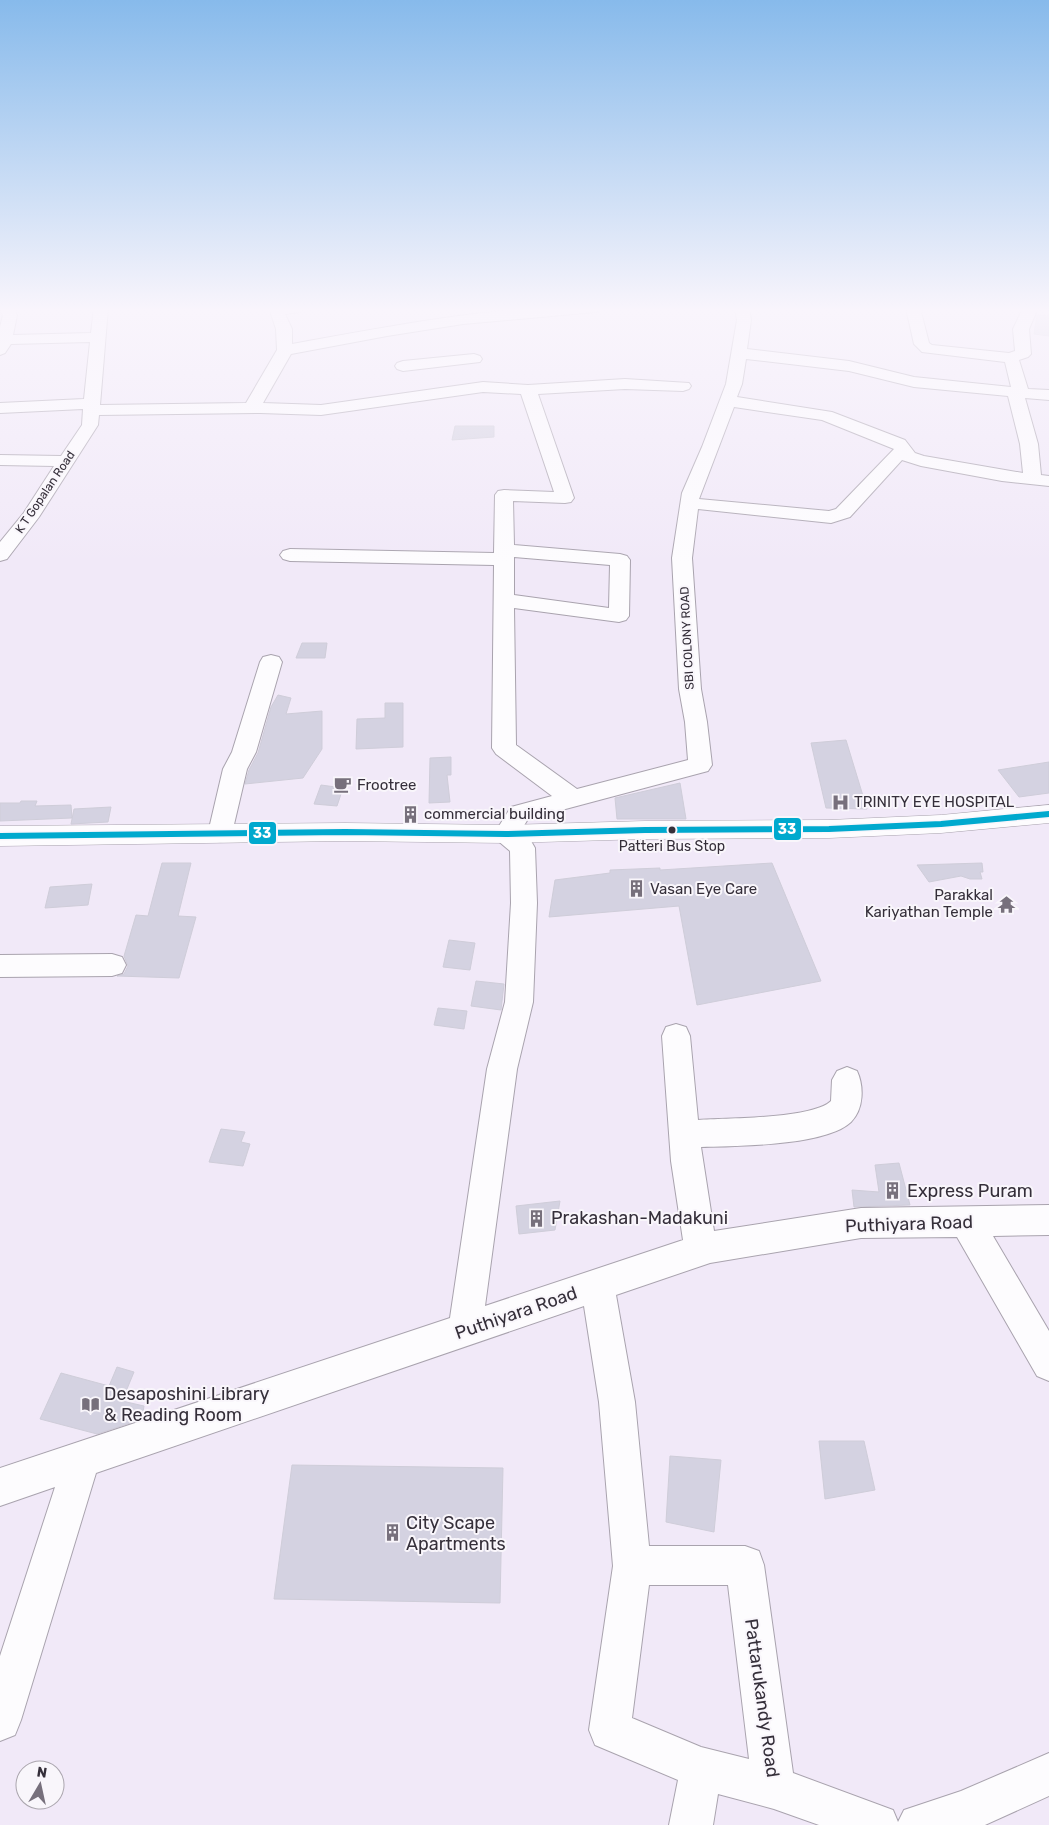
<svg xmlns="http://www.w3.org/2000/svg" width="1049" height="1825" font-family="Rubik,sans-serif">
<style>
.building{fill:#d4d2e1;stroke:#cfcdd9}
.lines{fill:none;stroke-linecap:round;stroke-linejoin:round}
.minor-casing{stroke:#a9a3ae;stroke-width:2}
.major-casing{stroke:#a9a3ae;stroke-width:1}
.minor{fill:#fdfcfe;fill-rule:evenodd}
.major{fill:#fdfcfe;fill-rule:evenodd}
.bus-1-casing{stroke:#f9f6fb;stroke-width:9}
.bus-1{stroke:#00a9ce;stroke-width:6}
.bus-dot{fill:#352f3a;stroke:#f9f6fb;stroke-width:2}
.labels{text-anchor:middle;stroke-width:4;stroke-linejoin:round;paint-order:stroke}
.far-street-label{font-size:12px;fill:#352f3a;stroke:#f9f6fb}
.bus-label{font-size:14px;fill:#352f3a;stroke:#f9f6fb}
.poi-label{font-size:15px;fill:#352f3a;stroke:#f9f6fb;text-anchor:start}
.near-poi-label{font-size:18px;fill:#352f3a;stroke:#f9f6fb;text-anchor:start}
.near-street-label{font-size:18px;fill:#352f3a;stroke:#f9f6fb}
.line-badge{stroke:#f9f6fb;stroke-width:2}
.badge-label{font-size:14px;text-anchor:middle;font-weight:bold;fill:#fff}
</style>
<rect width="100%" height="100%" fill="#f1e9f8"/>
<g class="building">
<polygon points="1037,315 1049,316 1049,336 1034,334"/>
<polygon points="455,426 494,426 494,437 452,440"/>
<polygon points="302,643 327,643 325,658 296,658"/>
<polygon points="278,695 291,698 286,714 322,711 322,749 303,778 245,784 249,770 258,753 271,707"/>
<polygon points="385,703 403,703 403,747 356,749 357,719 385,718"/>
<polygon points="846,740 867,809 826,808 811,743"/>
<polygon points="451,757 451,775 447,775 450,802 429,803 430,758"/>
<polygon points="1049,762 1049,793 1019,797 998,770"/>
<polygon points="680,783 686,819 617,819 615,798"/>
<polygon points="321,785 343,788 337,806 314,804"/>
<polygon points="21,801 37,801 35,806 71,805 72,818 0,821 0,803 20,803"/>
<polygon points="111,807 108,822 71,824 74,809"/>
<polygon points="162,863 191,863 178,916 196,917 179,978 117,976 124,974 128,966 124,956 136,915 148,916"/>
<polygon points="772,863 821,981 697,1005 679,906 549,917 555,880 610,873 610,870 660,868 660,870"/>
<polygon points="982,863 983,872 980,872 982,879 970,879 961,876 929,882 917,865"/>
<polygon points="92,884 88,905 45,908 50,887"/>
<polygon points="449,940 475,943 470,970 443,967"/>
<polygon points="476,981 504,984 501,1010 471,1006"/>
<polygon points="438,1008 467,1011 464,1029 434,1025"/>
<polygon points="221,1129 245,1132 241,1142 250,1144 243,1166 209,1162"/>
<polygon points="899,1163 910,1205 854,1207 852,1190 879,1192 875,1165"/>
<polygon points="560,1201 555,1230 519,1234 516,1206"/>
<polygon points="117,1367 134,1372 122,1401 144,1406 142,1419 97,1434 40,1419 61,1373 109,1386"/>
<polygon points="819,1441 864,1441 875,1490 825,1499"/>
<polygon points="670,1456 721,1460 714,1532 666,1522"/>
<polygon points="292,1465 503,1468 500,1603 274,1599"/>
</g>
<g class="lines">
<defs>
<g id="minor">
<path d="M 0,308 L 12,308 L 17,315 L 13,335 L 91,333 L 94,308 L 108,308 L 100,405 L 246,403 L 277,350 L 276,329 L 269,308 L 307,308 L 300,312 L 285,314 L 292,329 L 292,344 C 375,329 457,313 541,308 C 561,307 582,308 602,308 L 595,312 L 463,324 L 387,336 L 291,354 L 263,403 L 321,405 L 483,382 L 528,385 L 625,379 L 689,383 L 691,386 L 689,389 L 683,391 L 625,389 L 538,394 L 574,498 L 571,502 L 565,503 L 513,501 L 514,545 L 620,554 L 627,556 L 630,560 L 629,616 L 626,620 L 619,622 L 514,608 L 516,745 L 577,789 L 688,760 L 685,722 L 679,689 L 672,558 L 682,493 L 702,447 L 726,384 L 737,320 L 735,308 L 749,308 L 751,320 L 747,349 L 849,361 L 914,377 L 1011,387 L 1005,362 L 922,352 L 914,344 L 906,308 L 920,308 L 929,343 L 932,345 L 1009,353 L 1015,351 L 1013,329 L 1023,308 L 1038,308 L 1029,329 L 1031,354 L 1028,357 L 1019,360 L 1028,389 L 1049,390 L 1049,400 L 1025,398 L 1038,444 L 1041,475 L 1049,476 L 1049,486 L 1002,481 L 921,466 L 902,460 L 850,517 L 831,523 L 698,509 L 692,558 L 701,689 L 707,722 L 712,765 L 708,771 L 528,819 L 520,832 L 531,841 L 535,848 L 537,903 L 533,1002 L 517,1069 L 485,1306 L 683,1240 L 671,1161 L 662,1036 L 666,1027 L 676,1024 L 686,1027 L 690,1036 L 698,1120 C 727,1118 812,1119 831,1101 L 832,1080 L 837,1071 L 847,1067 L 857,1071 C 864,1086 864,1109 851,1122 C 826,1146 736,1146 701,1147 L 714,1231 L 861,1208 L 1049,1205 L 1049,1235 L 993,1236 L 1049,1331 L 1049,1381 L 1037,1376 L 957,1237 L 861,1238 L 710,1263 L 616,1295 L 635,1402 L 649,1546 L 745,1546 L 759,1551 L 764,1565 L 793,1773 L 893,1810 L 898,1822 L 904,1810 L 961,1791 L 1049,1753 L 1049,1796 L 985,1825 L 819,1825 L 774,1809 L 718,1794 L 713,1825 L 669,1825 L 678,1780 L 595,1745 L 589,1730 L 613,1566 L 599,1402 L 584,1306 L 96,1473 L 21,1720 L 15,1735 L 0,1741 L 0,1656 L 55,1487 L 0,1506 L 0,1468 L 450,1318 L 487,1069 L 505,1002 L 511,903 L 510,851 L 497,840 L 494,834 L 511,807 L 552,796 L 496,754 L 492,748 L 494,565 L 290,561 L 283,559 L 280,555 L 283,551 L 290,549 L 494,553 L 495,495 L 498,491 L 504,490 L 554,492 L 521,394 L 483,392 L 321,415 L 260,413 L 99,415 L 98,425 L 39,517 L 7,559 L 0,561 L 0,542 L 23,514 L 54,466 L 0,465 L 0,455 L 61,456 L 82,425 L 83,409 L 0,413 L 0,403 L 84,399 L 90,342 L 11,344 L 5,353 L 0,355 L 0,327 L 3,315 ZM 746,359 L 849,371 L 914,387 L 1008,396 L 1020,444 L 1023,473 L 924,456 L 915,453 L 905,440 L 832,412 L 737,397 L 742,384 ZM 734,407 L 822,420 L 894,449 L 836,509 L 829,511 L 699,499 ZM 514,557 L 610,565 L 609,608 L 514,595 ZM 649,1585 L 728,1585 L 749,1759 L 701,1747 L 632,1718 Z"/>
<polygon points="474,354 480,356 482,359 480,362 403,371 397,369 395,366 397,363 403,361"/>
<polygon points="271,655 279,657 282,662 256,752 247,769 232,833 229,839 220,842 211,839 208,833 223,769 232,752 260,662 263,657"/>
<polygon points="112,954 122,957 126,965 122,973 112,976 0,977 0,955"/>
</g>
<polygon id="major" points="1049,805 1049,823 941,833 829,838 645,839 506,843 345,841 0,846 0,826 345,823 506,825 645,821 829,820 941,815"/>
</defs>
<use href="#minor" class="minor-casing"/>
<use href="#major" class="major-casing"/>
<use href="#minor" class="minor"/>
<use href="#major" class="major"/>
<defs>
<polyline id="bus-1" points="0,836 345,832 506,834 645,830 829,829 941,824 1049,814"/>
</defs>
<use href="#bus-1" class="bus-1-casing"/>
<use href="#bus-1" class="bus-1"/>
</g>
<linearGradient id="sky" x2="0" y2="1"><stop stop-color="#87baeb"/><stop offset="0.55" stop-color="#f9f5fc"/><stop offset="1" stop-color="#f9f5fc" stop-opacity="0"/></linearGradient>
<rect width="1049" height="564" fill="url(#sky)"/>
<defs>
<symbol id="cafe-bare" viewBox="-9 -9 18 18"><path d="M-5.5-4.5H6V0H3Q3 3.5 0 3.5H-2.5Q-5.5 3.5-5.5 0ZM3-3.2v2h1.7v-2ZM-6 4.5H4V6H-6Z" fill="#77707c" stroke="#f9f6fb" stroke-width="2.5" paint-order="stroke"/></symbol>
<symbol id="hospital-bare" viewBox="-9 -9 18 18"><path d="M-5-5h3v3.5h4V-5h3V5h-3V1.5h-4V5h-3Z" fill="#77707c" stroke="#f9f6fb" stroke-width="2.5" paint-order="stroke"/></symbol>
<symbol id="building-bare" viewBox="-9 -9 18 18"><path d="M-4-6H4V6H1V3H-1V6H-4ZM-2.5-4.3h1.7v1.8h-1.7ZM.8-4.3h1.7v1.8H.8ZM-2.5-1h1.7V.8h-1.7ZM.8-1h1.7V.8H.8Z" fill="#77707c" stroke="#f9f6fb" stroke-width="2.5" paint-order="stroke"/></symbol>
<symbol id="temple-bare" viewBox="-9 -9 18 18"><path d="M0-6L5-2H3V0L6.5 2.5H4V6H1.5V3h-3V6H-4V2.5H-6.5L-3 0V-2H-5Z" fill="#77707c" stroke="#f9f6fb" stroke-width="2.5" paint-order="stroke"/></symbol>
<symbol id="library-bare" viewBox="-9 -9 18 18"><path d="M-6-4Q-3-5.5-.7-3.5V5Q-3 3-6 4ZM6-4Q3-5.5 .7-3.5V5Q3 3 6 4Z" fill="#77707c" stroke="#f9f6fb" stroke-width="2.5" paint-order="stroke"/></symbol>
</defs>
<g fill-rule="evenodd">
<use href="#cafe-bare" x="330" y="772" width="25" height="25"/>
<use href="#hospital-bare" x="828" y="790" width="25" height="25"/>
<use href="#building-bare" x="398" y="802" width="25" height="25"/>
<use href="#building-bare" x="624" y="876" width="25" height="25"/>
<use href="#temple-bare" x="994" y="892" width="25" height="25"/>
<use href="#building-bare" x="880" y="1178" width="25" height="25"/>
<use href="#building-bare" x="524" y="1206" width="25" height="25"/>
<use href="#library-bare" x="78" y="1392" width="25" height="25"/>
<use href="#building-bare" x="380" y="1520" width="25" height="25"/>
</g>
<circle class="bus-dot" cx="672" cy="830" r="4.5"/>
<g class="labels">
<g class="far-street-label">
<text transform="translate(45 492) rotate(-56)" y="4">K T Gopalan Road</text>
<text transform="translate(687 638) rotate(-93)" y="4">SBI COLONY ROAD</text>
</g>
<g class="bus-label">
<text x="672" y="851">Patteri Bus Stop</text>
</g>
<g class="poi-label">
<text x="357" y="790">Frootree</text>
<text x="854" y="807">TRINITY EYE HOSPITAL</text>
<text x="424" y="819">commercial building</text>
<text x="650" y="894">Vasan Eye Care</text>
<text x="993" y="900" text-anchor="end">Parakkal<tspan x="993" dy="17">Kariyathan Temple</tspan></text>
</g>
<g class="near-poi-label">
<text x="907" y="1197">Express Puram</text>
<text x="551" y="1224">Prakashan-Madakuni</text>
<text x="104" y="1400">Desaposhini Library<tspan x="104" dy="21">&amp; Reading Room</tspan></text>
<text x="406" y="1529">City Scape<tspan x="406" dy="21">Apartments</tspan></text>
</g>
<g class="near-street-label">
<text transform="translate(909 1224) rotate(-2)" y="6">Puthiyara Road</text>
<text transform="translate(516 1313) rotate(-19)" y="6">Puthiyara Road</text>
<text transform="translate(762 1698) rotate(82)" y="6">Pattarukandy Road</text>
</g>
</g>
<g class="line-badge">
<rect x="773" y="817" width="29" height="24" rx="5" fill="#00a9ce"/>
<rect x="248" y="821" width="29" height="24" rx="5" fill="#00a9ce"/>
</g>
<g class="badge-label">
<text x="787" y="834">33</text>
<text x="262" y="838">33</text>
</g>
<g transform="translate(40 1785) rotate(9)"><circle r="24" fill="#f9f6fb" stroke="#aba6ae"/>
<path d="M0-4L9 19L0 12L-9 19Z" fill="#77707c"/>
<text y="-8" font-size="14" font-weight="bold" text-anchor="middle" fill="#352f3a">N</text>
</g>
</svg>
